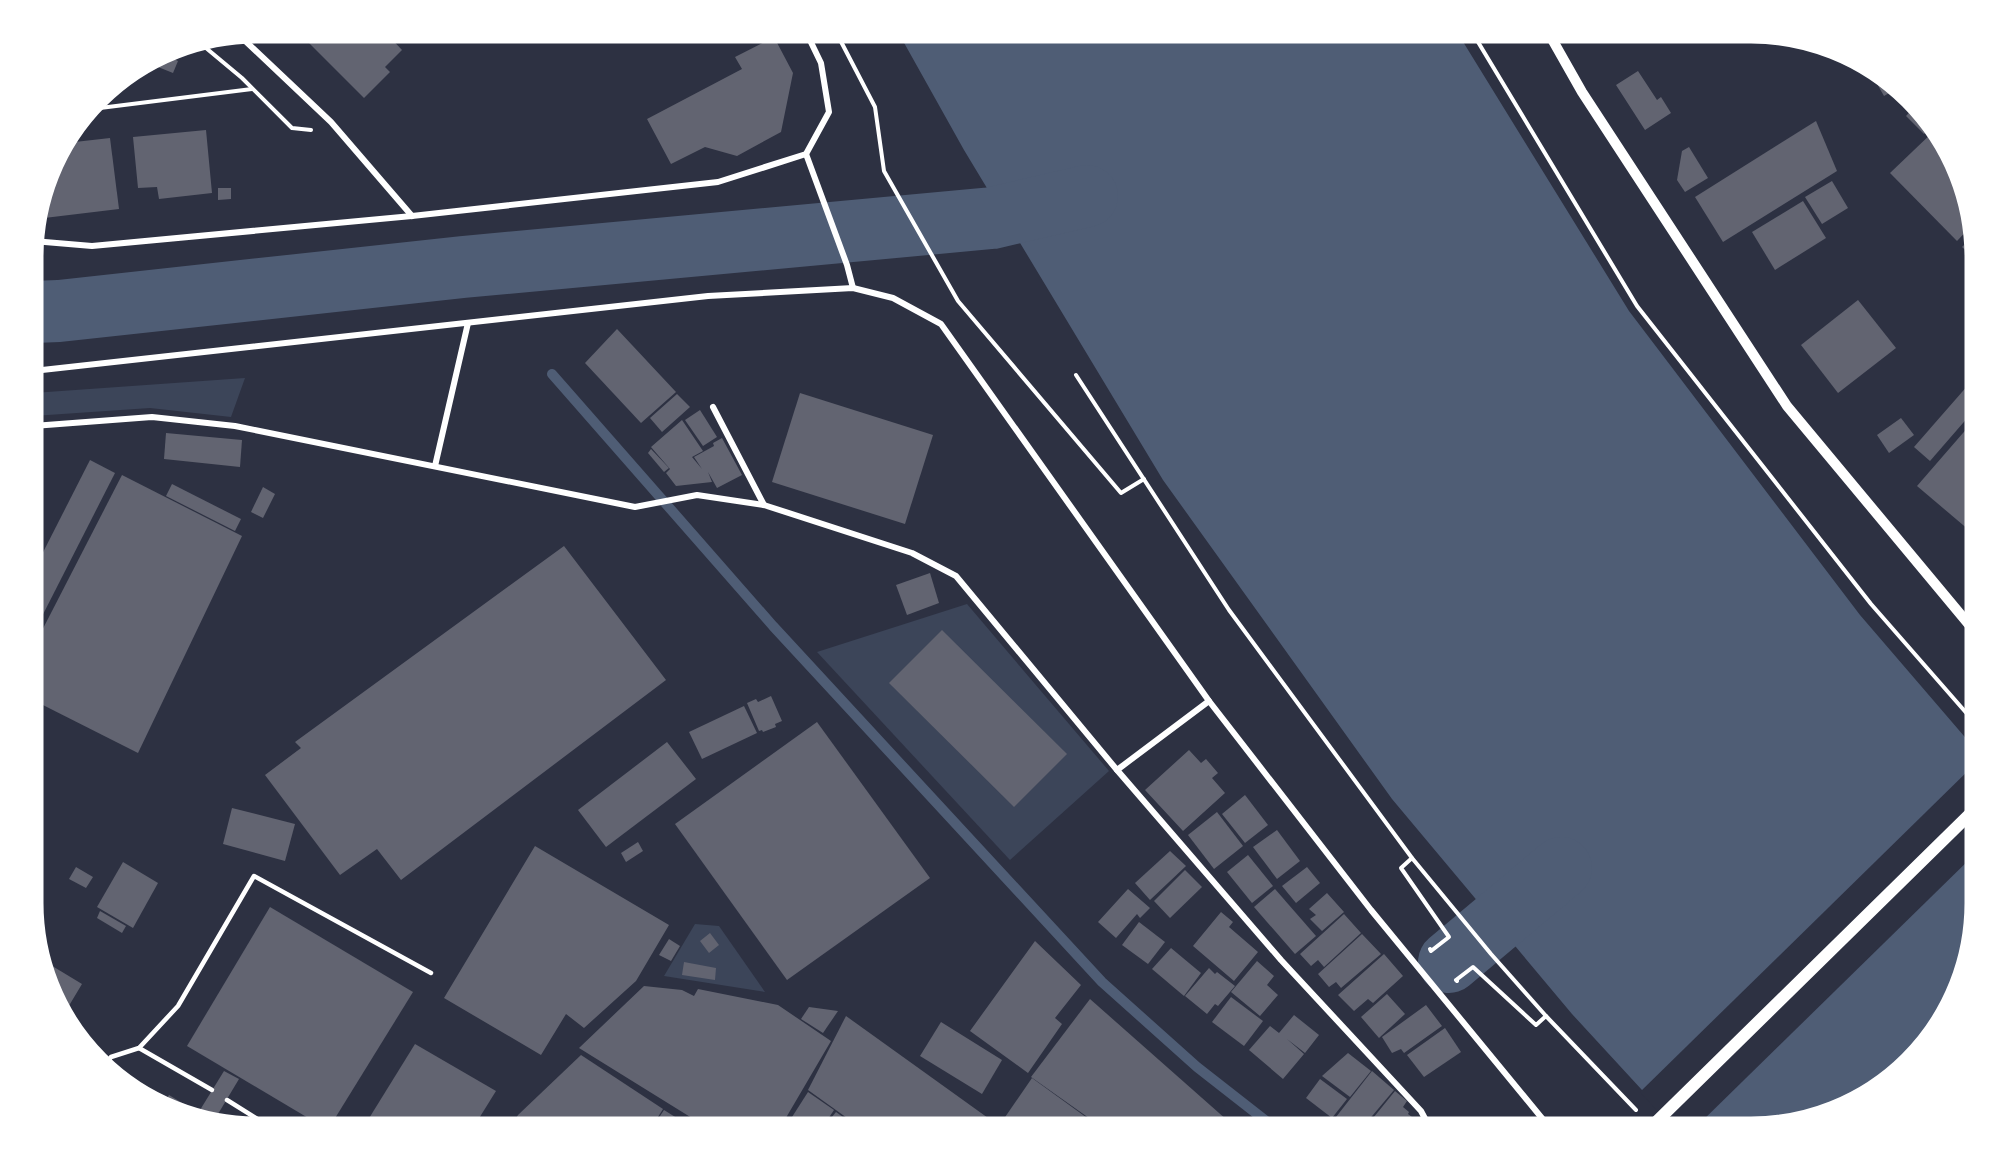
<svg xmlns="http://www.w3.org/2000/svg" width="2008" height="1160" font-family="Raleway,sans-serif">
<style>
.green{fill:#3c4559}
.water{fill:#4f5d75}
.pier{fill:#2d3142}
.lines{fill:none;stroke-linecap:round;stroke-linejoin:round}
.stream{stroke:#4f5d75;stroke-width:10}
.river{stroke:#4f5d75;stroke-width:62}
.building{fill:#626471}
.path{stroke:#fff;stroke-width:4}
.service{stroke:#fff;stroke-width:4.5}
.minor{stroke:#fff;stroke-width:6}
.tertiary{stroke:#fff;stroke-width:10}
.secondary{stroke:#fff;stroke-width:12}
.rim{fill:none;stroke:#fff;stroke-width:3}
</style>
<rect width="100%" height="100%" fill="#2d3142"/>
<g class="green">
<polygon points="245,378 231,417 150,408 33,416 33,393"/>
<polygon points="967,604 1109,771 1010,860 817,652"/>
<polygon points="695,924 719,926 765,992 664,976"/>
</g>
<polygon class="water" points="898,32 1457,32 1629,311 1860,615 1976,750 1976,917 1946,1016 1911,1062 1864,1098 1765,1128 1677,1128 1572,1014 1392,799 1163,480 964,150"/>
<polygon class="pier" points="1976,763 1976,853 1695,1128 1673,1128 1640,1092"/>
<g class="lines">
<polyline class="stream" points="552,374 773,626 1102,982 1197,1067 1275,1128"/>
<g class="river">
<polyline points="33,312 59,311 463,267 992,218 1087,196"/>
<polyline points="1449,962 1561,868"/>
</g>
</g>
<g class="building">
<polygon points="298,32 385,32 402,50 385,67 390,72 364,98"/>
<polygon points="774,37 793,73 781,132 737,156 705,147 671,164 647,119 742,69 735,57"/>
<polygon points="163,54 178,61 173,73 158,67"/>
<polygon points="1638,71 1657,100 1661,97 1671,113 1645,130 1616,85"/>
<polygon points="1877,72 1898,88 1884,96 1872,75"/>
<polygon points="1916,105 1933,126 1924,134 1906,116"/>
<polygon points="1816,121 1837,171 1723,242 1695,197"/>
<polygon points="206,130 212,193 159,199 157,187 138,188 133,137"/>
<polygon points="1935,130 1946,144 1971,226 1957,241 1890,173"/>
<polygon points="110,138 119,209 36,219 55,157 66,143"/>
<polygon points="1689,147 1708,178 1685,192 1677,180 1682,151"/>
<polygon points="1832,181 1848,208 1822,224 1805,197"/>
<polygon points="218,188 231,188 231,199 218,200"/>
<polygon points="1803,201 1826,238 1775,270 1752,232"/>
<polygon points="1974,235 1976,242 1976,260 1962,247"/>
<polygon points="1858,300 1896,348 1838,393 1801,345"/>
<polygon points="617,329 676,392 641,423 585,363"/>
<polygon points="1976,376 1976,408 1930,461 1914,447"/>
<polygon points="800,393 933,435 905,524 772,482"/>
<polygon points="677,394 690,407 662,432 650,418"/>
<polygon points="700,410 717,437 703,446 685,420"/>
<polygon points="1901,418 1914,435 1889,453 1877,435"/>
<polygon points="1976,418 1976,536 1917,486"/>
<polygon points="682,420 703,451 692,457 702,469 694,457 714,446 713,443 722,438 742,475 717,488 708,472 712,482 676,486 666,473 670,469 651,447"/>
<polygon points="166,433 242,440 240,467 164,459"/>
<polygon points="651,449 669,468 664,472 648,453"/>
<polygon points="90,460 115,473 33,634 33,572"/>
<polygon points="122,475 242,536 138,753 33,700 33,648"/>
<polygon points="172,484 241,519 235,531 166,496"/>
<polygon points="263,487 275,494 263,518 251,512"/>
<polygon points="564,546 666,680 401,880 377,849 340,875 265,775 301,748 295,742"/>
<polygon points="930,573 939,603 907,615 896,585"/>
<polygon points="942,630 1067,754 1014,807 889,683"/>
<polygon points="771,696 782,721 775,724 776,727 763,732 762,730 759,731 747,703 756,699 758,702"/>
<polygon points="744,706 757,733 702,759 689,732"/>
<polygon points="817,722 930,878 787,980 675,824"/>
<polygon points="667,742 696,779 606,847 578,810"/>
<polygon points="1189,750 1201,763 1206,759 1218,773 1212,778 1225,793 1183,831 1145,790"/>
<polygon points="1245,795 1268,825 1245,843 1222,814"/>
<polygon points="232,808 295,824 285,861 223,844"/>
<polygon points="1217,812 1243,846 1214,869 1188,835"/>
<polygon points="1277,830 1300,861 1277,879 1253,847"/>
<polygon points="638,842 643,851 626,862 621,853"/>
<polygon points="535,846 669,925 636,981 584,1028 566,1014 541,1055 444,998"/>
<polygon points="1170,851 1186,866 1150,900 1135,883"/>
<polygon points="1248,855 1273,886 1252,903 1227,872"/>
<polygon points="123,862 158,883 133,928 97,907"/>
<polygon points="76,867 93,877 86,888 69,879"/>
<polygon points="1307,867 1320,883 1296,903 1282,886"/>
<polygon points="1185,870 1202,887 1170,918 1154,901"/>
<polygon points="1128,889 1150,908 1140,918 1137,914 1116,938 1098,922"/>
<polygon points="1275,889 1316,936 1295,954 1254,907"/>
<polygon points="1327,893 1344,912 1322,931 1310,919 1316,915 1309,909"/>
<polygon points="270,907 413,992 329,1128 325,1128 187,1046"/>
<polygon points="100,911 126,926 122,933 97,918"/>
<polygon points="1221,912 1233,922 1229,927 1258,952 1234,981 1193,946"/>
<polygon points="1344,914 1361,933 1324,967 1318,960 1311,966 1300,954"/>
<polygon points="1139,922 1165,942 1148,964 1122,945"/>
<polygon points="710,933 719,945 709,953 700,941"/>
<polygon points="1362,934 1381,954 1341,988 1336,982 1329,987 1318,974"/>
<polygon points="669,939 680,946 671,961 659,955"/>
<polygon points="1035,941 1081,985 1055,1018 1062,1024 1028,1073 970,1031"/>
<polygon points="1171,948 1201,973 1184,996 1152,969"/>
<polygon points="1384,954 1403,976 1373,1003 1368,999 1354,1011 1338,995"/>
<polygon points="44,961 82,984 64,1014 61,1004"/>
<polygon points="1257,961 1274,976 1267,985 1278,995 1260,1016 1231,992"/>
<polygon points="684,962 716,968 715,980 682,975"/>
<polygon points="1209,968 1215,974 1217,972 1235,986 1218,1006 1215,1004 1207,1014 1185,996"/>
<polygon points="644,986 682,990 694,996 698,989 778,1005 831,1041 780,1128 708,1128 579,1048"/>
<polygon points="1387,994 1405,1014 1379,1038 1361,1017"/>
<polygon points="1231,997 1263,1021 1244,1046 1212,1022"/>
<polygon points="1090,999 1236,1128 1103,1128 1031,1077"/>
<polygon points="1426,1005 1442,1026 1404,1053 1401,1049 1392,1053 1382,1037"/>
<polygon points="809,1007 838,1011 823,1033 801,1019"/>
<polygon points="1294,1015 1319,1035 1305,1053 1287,1039 1304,1054 1283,1079 1249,1050 1270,1026 1279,1033"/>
<polygon points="846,1016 1002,1128 861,1128 808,1090"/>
<polygon points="941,1022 1002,1060 982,1094 920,1056"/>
<polygon points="1445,1028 1461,1052 1424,1077 1407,1055"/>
<polygon points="415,1044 496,1091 473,1128 363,1128"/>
<polygon points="1348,1053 1371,1071 1350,1097 1322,1076"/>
<polygon points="581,1055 663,1109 651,1128 510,1128 518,1115"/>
<polygon points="224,1071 239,1079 215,1119 200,1110"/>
<polygon points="1372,1071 1394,1090 1362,1128 1352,1128 1336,1117"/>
<polygon points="1032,1078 1101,1128 1008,1128 1001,1123"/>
<polygon points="1320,1079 1347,1099 1332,1118 1306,1098"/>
<polygon points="1395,1091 1407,1101 1403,1107 1409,1112 1408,1114 1412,1117 1403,1128 1365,1128"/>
<polygon points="808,1092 834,1110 822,1128 785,1128"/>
<polygon points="169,1095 215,1123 198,1121 162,1106"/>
<polygon points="664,1110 688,1125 686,1128 652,1128"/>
<polygon points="836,1112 858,1128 823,1128"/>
</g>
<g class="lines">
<g class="path">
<polyline points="836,32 875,107 884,171 958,301 1121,493 1144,479"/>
<polyline points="1472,32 1637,306 1871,604 1976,724"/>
<polyline points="200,43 242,78 292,128 311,130"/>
<polyline points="92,109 252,89"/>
<polyline points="1076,375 1229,610 1412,858 1491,954 1546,1016 1636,1110"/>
<polyline points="1412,858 1401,868 1449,937 1431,951 1430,949"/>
<polyline points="1457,981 1456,980 1473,967 1536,1025 1546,1016"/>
</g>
<g class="service">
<polyline points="139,1048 212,1090"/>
<polyline points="107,1063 111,1057 139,1048 178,1006 254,876 431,973"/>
<polyline points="227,1100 272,1128"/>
</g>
<g class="minor">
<polyline points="239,35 331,122 412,216"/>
<polyline points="806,154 847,265 853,288"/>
<polyline points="33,241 92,246 412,216 718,182 806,154 829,112 821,63 806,32"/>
<polyline points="33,371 708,296 853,288 893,298 941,324 1209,701 1371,910 1550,1128"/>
<polyline points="713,407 764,505"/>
<polyline points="33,426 152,417 235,426 635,507 697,495 764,505 912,553 956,576 1117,770 1281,960 1421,1111 1430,1128"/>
<polyline points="435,466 468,323"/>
<polyline points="1117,770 1209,701"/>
</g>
<polyline class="tertiary" points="1548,32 1582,92 1787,406 1976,633"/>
<polyline class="secondary" points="1650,1128 1976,808"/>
</g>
<path d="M0 0H2008V1160H0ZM257 42H1751A215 215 0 0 1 1966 257V903A215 215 0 0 1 1751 1118H257A215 215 0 0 1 42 903V257A215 215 0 0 1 257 42Z" fill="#fff" fill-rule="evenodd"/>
<path class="rim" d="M257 42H1751A215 215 0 0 1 1966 257V903A215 215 0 0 1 1751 1118H257A215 215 0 0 1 42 903V257A215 215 0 0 1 257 42Z"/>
</svg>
